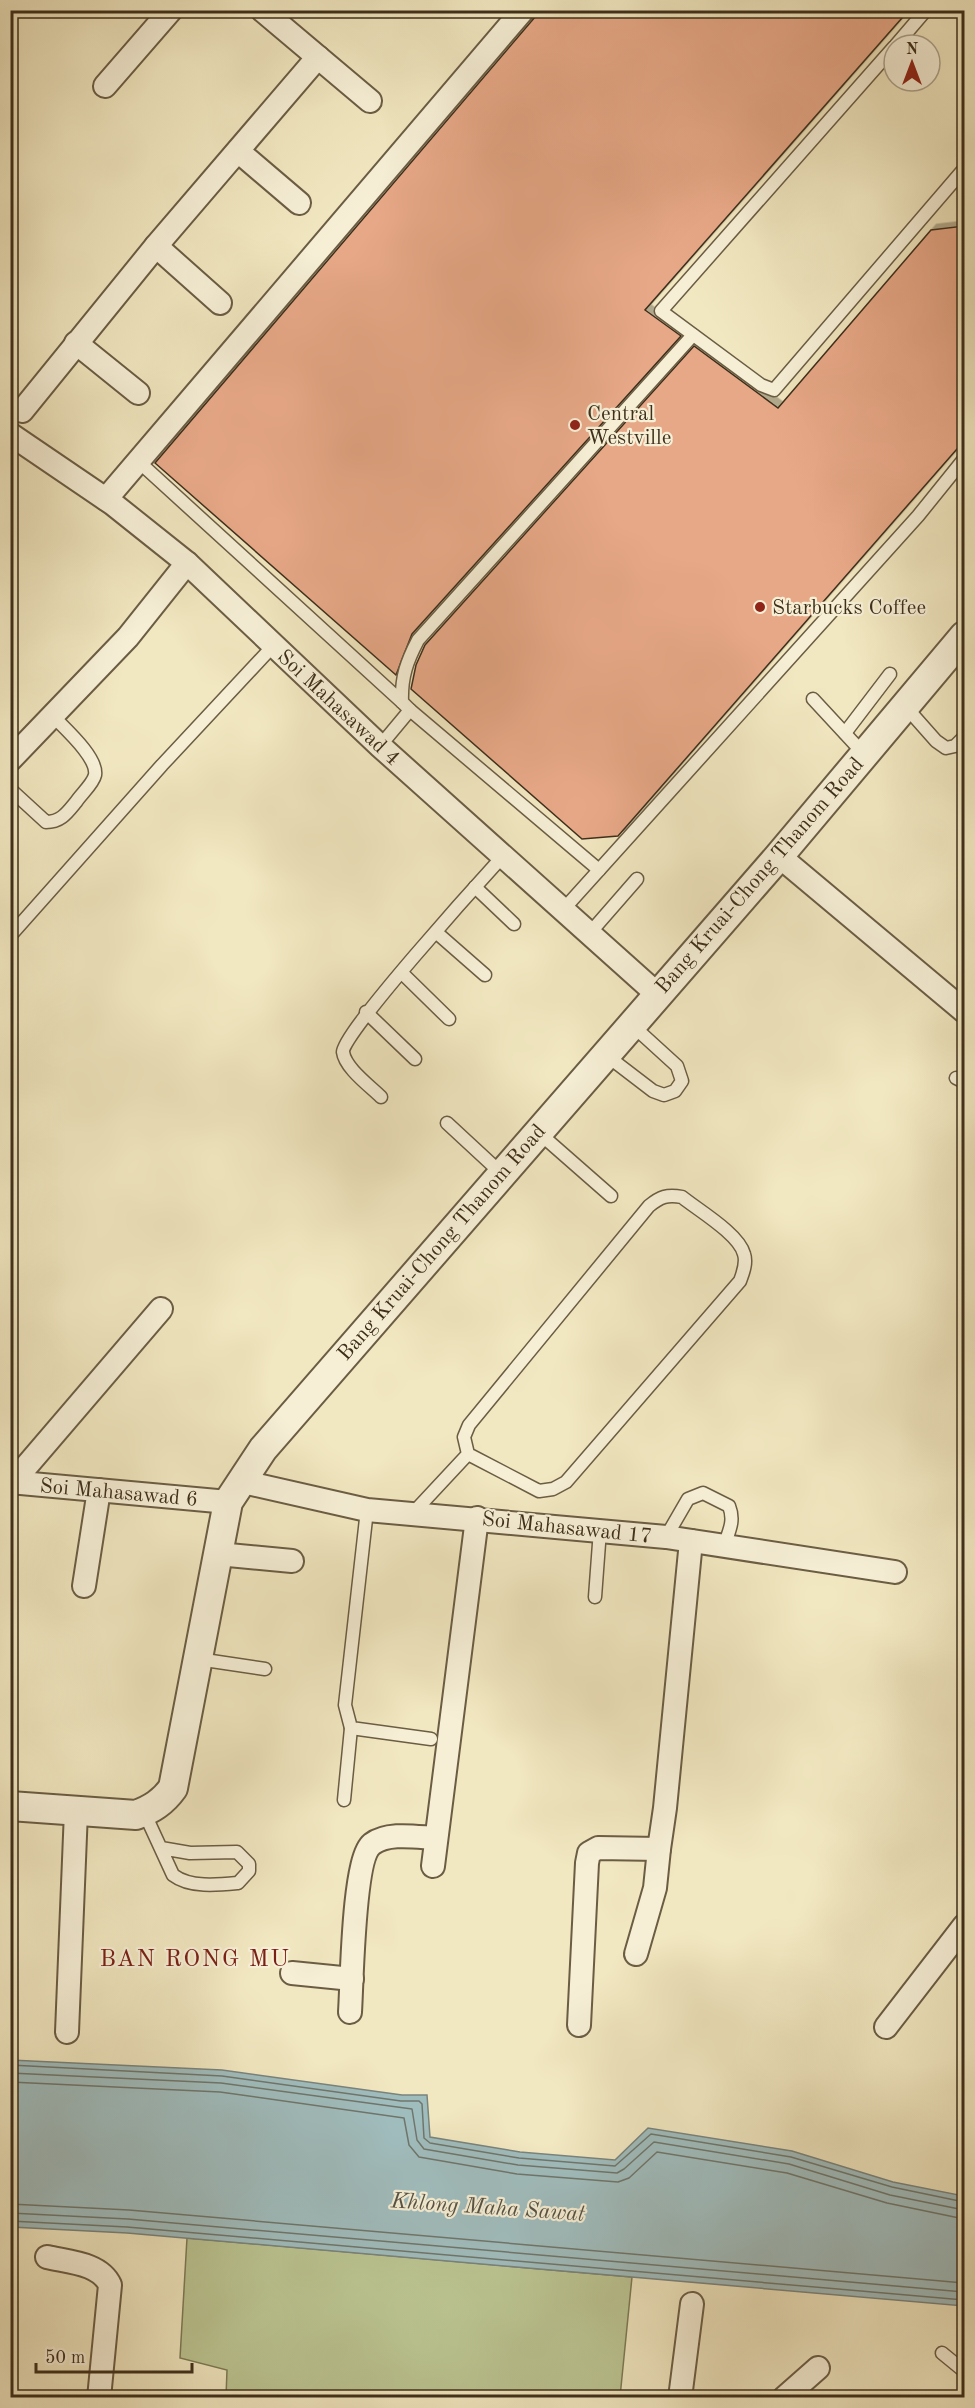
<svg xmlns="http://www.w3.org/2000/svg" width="975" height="2408" font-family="'Old Standard TT',serif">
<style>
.green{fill:#bbc592;stroke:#7c7a56;stroke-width:1.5}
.water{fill:#a0bdbe;stroke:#79847d;stroke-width:1.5}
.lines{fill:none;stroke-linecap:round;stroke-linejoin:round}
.shore{stroke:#6f766c;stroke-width:1.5}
.building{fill:#e7a887;stroke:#3e2f1b;stroke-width:1.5;filter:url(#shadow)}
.service-casing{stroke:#6b5d44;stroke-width:15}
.minor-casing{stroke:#6b5d44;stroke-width:26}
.tertiary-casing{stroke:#6b5d44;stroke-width:32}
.service{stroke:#f6efd6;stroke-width:12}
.minor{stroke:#f6efd6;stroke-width:22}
.tertiary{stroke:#f6efd6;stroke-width:28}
.poi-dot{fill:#8f2418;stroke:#f6efd6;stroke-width:2}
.labels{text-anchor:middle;stroke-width:4.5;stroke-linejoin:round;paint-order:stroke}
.poi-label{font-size:21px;fill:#3e2f1b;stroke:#f6efd6;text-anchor:start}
.street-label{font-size:21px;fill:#3e2f1b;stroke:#f6efd6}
.water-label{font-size:22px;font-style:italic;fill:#565244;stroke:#f6efd6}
.quarter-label{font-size:24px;letter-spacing:1.5px;fill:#7a1f14;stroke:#f6efd6}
</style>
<defs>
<filter id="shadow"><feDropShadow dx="5.5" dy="-5.5" stdDeviation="0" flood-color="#0004"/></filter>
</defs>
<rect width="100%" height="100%" fill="#f1e7c0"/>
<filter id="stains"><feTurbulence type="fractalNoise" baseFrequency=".00333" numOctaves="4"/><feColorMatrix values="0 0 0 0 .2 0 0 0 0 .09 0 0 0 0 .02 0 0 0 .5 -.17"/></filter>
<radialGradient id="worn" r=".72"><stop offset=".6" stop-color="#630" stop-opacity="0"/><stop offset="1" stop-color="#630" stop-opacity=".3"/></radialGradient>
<polygon class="green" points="187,2238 632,2277 620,2397 226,2397 227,2370 180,2358"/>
<polygon class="water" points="10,2060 222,2070 402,2095 427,2095 430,2137 520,2152 615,2160 648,2128 792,2151 893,2182 964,2196 964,2306 127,2233 11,2227"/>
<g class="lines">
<g class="shore">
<polyline points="10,2065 222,2076 401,2101 419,2101 422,2104 424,2138 430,2143 519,2158 615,2166 651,2134 791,2157 892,2187 964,2202"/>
<polyline points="10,2073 221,2083 412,2109 417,2140 424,2149 518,2165 617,2173 624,2169 654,2142 789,2164 890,2195 964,2210"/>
<polyline points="10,2082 220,2092 404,2118 409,2145 419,2157 517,2174 618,2182 629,2178 657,2152 787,2173 887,2203 964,2219"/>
<polyline points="10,2204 129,2210 964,2283"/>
<polyline points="10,2213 128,2219 964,2292"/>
<polyline points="10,2221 127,2227 964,2300"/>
</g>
</g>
<g class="building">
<polygon points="541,10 909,10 645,310 681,336 412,634 396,675 155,463"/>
<polygon points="964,226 964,441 618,836 582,839 411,689 416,665 425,645 694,346 778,408 931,230"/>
</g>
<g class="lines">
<defs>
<g id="service">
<polyline points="896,45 926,10"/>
<polyline points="894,47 661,311 761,385 774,390 964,169"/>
<polyline points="138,461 402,702"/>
<polyline points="813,699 863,753"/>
<polyline points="905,706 936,741 946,748 955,746 964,737"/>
<polyline points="410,710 599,870"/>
<polyline points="845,733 890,674"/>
<path d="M 380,746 L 410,710 L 402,702 C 401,677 407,661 418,640 L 693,335"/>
<path d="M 10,789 L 46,822 C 61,822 67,813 76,802 C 81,794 93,784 95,775 C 98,757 63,727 51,714"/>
<polyline points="475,887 514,924"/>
<polyline points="563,910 918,516 964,459"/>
<polyline points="437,933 485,975"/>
<polyline points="589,934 637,879"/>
<polyline points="10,936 162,765 274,645"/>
<polyline points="402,973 449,1019"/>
<polyline points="366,1012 415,1059"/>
<polyline points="606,1055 653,1091 664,1095 675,1091 682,1081 677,1066 632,1025"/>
<polyline points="956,1078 964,1082"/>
<path d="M 381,1097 C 370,1086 345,1068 343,1052 C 341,1035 482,879 503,856"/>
<polyline points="447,1123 501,1173"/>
<polyline points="538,1132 611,1196"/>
<polyline points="367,1510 345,1705 351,1728 431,1739"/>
<path d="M 413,1513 L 468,1454 L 539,1491 L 553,1489 L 566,1482 L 740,1281 C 743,1273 747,1263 744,1254 C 739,1234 698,1210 682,1197 C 667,1194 660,1197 649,1206 L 469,1425 L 464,1437 L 468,1454"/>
<path d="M 666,1537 L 688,1499 L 703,1493 L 729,1506 C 735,1521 729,1531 724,1546"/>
<polyline points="595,1597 600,1530"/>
<polyline points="198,1659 265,1669"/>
<polyline points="344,1800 351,1728"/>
<path d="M 144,1812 L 173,1875 C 190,1888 218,1885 238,1883 L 249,1871 L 249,1864 L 237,1852 L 190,1853 L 161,1848"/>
<polyline points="942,2353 964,2371"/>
</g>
<g id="minor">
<polyline points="262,10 370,101"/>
<polyline points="105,86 171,10"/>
<polyline points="238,151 299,203"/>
<polyline points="156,246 220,303"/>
<polyline points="76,343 138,393"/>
<polyline points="22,411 156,246 318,57"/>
<polyline points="10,434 113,504 187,563 380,746 657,994"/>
<polyline points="106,499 523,10"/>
<polyline points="10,760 128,637 187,563"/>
<polyline points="779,856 964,1011"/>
<polyline points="239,1481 367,1510 666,1537 895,1572"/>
<polyline points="10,1482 228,1502"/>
<polyline points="12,1483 161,1309"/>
<polyline points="218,1554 292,1561"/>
<polyline points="84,1586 99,1490"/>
<polyline points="433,1866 477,1518"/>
<polyline points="636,1954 655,1888 659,1849"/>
<polyline points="292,1973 352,1979"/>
<path d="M 350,2012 C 352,1983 353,1859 372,1844 C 388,1832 416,1837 435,1838"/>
<polyline points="579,2025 587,1863 589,1853 598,1848 659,1849 665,1808 691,1541"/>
<polyline points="886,2027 964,1926"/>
<polyline points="67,2032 76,1811"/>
<path d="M 47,2257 C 68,2262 100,2263 110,2285 L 99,2398"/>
<polyline points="680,2398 692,2304"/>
<polyline points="784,2398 818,2368"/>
</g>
<path id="tertiary" d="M 10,1806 L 136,1815 C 152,1809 163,1802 173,1788 L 228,1502 L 263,1449 L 779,856 L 964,636"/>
</defs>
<use href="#service" class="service-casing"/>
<use href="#minor" class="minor-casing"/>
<use href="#tertiary" class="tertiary-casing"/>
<use href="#service" class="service"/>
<use href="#minor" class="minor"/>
<use href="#tertiary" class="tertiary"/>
</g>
<g class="poi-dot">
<circle cx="575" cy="425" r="6"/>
<circle cx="760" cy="607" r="6"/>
</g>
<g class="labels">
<g class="poi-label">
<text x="587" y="420">Central<tspan x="587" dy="24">Westville</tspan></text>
<text x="772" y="614">Starbucks Coffee</text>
</g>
<g class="street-label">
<text transform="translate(339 707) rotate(43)" y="7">Soi Mahasawad 4</text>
<text transform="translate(759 875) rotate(-49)" y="7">Bang Kruai-Chong Thanom Road</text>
<text transform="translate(441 1242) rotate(-49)" y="7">Bang Kruai-Chong Thanom Road</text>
<text transform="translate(119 1492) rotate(5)" y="7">Soi Mahasawad 6</text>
<text transform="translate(567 1527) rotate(6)" y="7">Soi Mahasawad 17</text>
</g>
<g class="water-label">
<text transform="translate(488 2206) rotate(4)" y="8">Khlong Maha Sawat</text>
</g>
<g class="quarter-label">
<text x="195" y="1966">BAN RONG MU</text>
</g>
</g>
<rect width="975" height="2408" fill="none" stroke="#f1e7c0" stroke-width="36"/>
<rect x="12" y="12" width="951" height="2384" fill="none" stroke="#3e2f1b" stroke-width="3"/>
<rect x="18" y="18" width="939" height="2372" fill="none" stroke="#3e2f1b" stroke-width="1.5"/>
<g transform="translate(912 63)"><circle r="28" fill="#f6efd6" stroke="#aca28b" stroke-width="1.5"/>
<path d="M0-4.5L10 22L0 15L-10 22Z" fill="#8f2418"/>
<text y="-9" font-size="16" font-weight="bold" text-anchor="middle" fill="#3e2f1b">N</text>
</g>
<path d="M36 2363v9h156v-9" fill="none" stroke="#3e2f1b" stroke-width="3"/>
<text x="45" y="2363" font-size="18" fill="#3e2f1b" stroke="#f6efd6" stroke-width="4.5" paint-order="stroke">50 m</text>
<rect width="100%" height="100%" filter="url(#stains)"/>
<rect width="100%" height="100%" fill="url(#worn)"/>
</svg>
